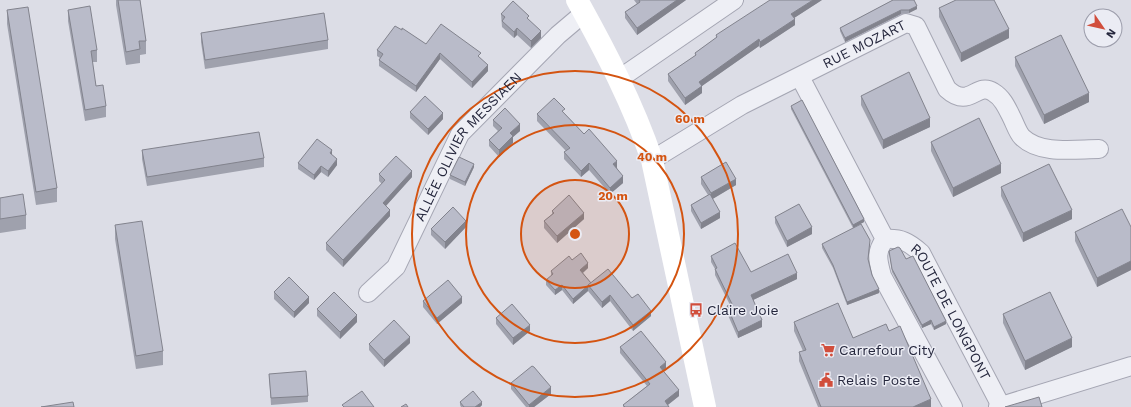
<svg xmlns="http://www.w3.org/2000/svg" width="1131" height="407" font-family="'Work Sans',sans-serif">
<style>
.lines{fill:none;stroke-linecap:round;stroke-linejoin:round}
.minor-casing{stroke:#a5a6b3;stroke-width:20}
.minor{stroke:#eeeff5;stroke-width:18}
.secondary{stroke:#fff;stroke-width:22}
.wall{fill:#9fa1ad}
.shaded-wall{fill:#82838d}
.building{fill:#b9bbc9;stroke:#82838d}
.ring{fill:none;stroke:#d45411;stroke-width:2}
.labels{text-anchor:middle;stroke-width:3;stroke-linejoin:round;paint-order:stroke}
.street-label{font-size:14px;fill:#25273d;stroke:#ebecf4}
.poi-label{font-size:14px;fill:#25273d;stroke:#ebecf4;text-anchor:start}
.centre{fill:#d45411;stroke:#ebecf4;stroke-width:2}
.ring-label{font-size:12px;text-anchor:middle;font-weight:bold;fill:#d45411;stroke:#ebecf4;stroke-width:3;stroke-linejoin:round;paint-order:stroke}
</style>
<rect width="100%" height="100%" fill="#dcdde6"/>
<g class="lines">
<defs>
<g id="minor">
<path d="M 800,77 L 885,239 C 875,253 878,260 882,276 L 953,407"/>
<polyline points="619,79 734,0"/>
<path id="s1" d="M 652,160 L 742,105 L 906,23 L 916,26 L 947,89 C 970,110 976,81 993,92 C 1003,98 1007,108 1012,118 C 1015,124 1018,133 1022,137 C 1040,155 1076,149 1099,149"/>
<path id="s2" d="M 885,239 C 901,238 909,242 921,253 L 1001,406"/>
<path id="s3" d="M 368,293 L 396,267 L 460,134 L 558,35 L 584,13"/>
<polyline points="998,407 1131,366"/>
</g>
</defs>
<use href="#minor" class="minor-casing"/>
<use href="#minor" class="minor"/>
<path class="secondary" d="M 577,0 C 606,52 633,104 652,160 L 705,407"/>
</g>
<g class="wall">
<polygon points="116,0 140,0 146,41 146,54 140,55 140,63 126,65 116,5"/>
<polygon points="634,0 686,0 637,35 625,18 625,12 637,4"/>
<polygon points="822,0 794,18 795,25 760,48 759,46 702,86 702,93 685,105 668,81 668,74 695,56 695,53 716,38 716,35"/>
<polygon points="893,0 917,9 909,13 901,14 845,42 840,31 840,28"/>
<polygon points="939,8 1009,38 961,62 939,17"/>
<polygon points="7,10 57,188 57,202 36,205 7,24"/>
<polygon points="68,10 97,50 97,62 92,62 96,86 106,106 106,117 85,121 68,21"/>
<polygon points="501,14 529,20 541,38 531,48 517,35 514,38 502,27"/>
<polygon points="201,33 328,40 328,49 205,69 201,42"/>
<polygon points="426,44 481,59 488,71 472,88 440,59 416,92 379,66 379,60 380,58 377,56 377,50"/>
<polygon points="1015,57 1089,102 1044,124 1015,66"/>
<polygon points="861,96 930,127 883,149 861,105"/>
<polygon points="791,106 864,222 853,228 791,109"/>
<polygon points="410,112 443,119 428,135 410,118"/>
<polygon points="537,114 565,114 617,168 623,183 610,194 589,170 581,177 564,159 564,152 566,151 537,121"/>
<polygon points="493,120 520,131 513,137 513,143 499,157 489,146 489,140 498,131 493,126"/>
<polygon points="931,142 1001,173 953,197 931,151"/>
<polygon points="142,150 264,158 264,167 147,186 142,159"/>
<polygon points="332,155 337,165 328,177 321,172 314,180 298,169 298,163"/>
<polygon points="474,167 465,186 450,179 450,175"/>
<polygon points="379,174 412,177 386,206 390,216 343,267 326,250 326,243 382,184 379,181"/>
<polygon points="701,177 736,185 712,199 720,218 701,229 691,211 691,205 708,195 701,184"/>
<polygon points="1001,187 1072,219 1023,242 1001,196"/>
<polygon points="0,198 26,215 26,229 0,233"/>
<polygon points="552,211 584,219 557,243 544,228 544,221 552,214"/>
<polygon points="775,217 812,234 787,247 775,223"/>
<polygon points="115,225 163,351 163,365 136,369 115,239"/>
<polygon points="466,227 445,249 431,235 431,229"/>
<polygon points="1131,227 1131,270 1097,287 1075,241 1075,232"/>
<polygon points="822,244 870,244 868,261 872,275 879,293 847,305 833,268 822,248"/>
<polygon points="889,251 906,259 946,324 934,330 931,324 922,328 892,272"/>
<polygon points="711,256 751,272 797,279 753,300 762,327 738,338 727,313 727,306 730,305 715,275 715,269 711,262"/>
<polygon points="572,260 588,268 583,273 591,283 632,298 651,316 633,331 610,301 602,308 588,291 573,304 562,290 555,295 546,285 546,280 551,276 551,271"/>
<polygon points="274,292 309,303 294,318 274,299"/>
<polygon points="423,301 462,303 437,324 423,307"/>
<polygon points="317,309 357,322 340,339 317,316"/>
<polygon points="1003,314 1072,347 1025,370 1003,323"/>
<polygon points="496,318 530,331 513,345 496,324"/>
<polygon points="794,322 853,338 889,331 931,407 818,407 799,361 799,352 803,351 794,331"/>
<polygon points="410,343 384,367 369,350 369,344"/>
<polygon points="620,347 666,368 663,371 679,396 668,405 669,407 623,407 623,405 647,386 620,353"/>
<polygon points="269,374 308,396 308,402 271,405"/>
<polygon points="511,383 551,394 534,407 526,407 511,389"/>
<polygon points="460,402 482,405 480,407 461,407 460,405"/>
</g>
<g class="shaded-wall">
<polygon points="677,0 686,0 637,35 637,28"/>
<polygon points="813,0 822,0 791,20 791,14"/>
<polygon points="917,6 917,9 909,13 909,10"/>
<polygon points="901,10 901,14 845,42 845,38"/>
<polygon points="795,19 795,25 760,48 760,42"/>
<polygon points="517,28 517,35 514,38 514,32"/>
<polygon points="1009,29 1009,38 961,62 961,53"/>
<polygon points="541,31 541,38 531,48 531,41"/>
<polygon points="759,39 759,46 699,88 699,82"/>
<polygon points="440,53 440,59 416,92 416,86"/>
<polygon points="488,65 488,71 472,88 472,82"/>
<polygon points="702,86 702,93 685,105 685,98"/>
<polygon points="1089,93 1089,102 1044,124 1044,115"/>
<polygon points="443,113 443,119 428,135 428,129"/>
<polygon points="930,118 930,127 883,149 883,140"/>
<polygon points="520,124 520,131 513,137 513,143 499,157 499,150 510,133"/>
<polygon points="332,150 332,155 330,153"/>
<polygon points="337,159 337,165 328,177 328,171"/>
<polygon points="617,161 617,168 613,171 613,164"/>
<polygon points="589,163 589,170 581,177 581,171"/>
<polygon points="474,164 474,167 465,186 465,182"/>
<polygon points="1001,164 1001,173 953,197 953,188"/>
<polygon points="321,166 321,172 314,180 314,175"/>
<polygon points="412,171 412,177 383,209 383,203"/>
<polygon points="623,176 623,183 610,194 610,188"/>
<polygon points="736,179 736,185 711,200 711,193"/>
<polygon points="390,210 390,216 343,267 343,260"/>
<polygon points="1072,210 1072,219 1023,242 1023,233"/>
<polygon points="720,212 720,218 701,229 701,223"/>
<polygon points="584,213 584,219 557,243 557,236"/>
<polygon points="864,219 864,222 853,228 853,225"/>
<polygon points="466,221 466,227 445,249 445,242"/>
<polygon points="812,227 812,234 787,247 787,241"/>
<polygon points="1131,261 1131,270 1097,287 1097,278"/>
<polygon points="588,263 588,268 580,275 580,270"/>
<polygon points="797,273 797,279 751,301 751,295"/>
<polygon points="562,285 562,290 555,295 555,290"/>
<polygon points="588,286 588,291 573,304 573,299"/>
<polygon points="879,289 879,293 847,305 847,302"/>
<polygon points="610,295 610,301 602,308 602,302"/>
<polygon points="309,297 309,303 294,318 294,312"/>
<polygon points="462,297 462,303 437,324 437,318"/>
<polygon points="651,311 651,316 633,331 633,325"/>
<polygon points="357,315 357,322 340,339 340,332"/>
<polygon points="762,320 762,327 738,338 738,332"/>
<polygon points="931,320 931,324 922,328 922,325"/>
<polygon points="946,321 946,324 934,330 934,327"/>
<polygon points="530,325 530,331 513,345 513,338"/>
<polygon points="410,337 410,343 384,367 384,360"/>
<polygon points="1072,338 1072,347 1025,370 1025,361"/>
<polygon points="666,362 666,368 660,373 660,367"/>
<polygon points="551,387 551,394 534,407 529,407 529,405"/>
<polygon points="679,390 679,396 665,407 665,401"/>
<polygon points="931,399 931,407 913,407"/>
<polygon points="482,402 482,405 480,407 475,407"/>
</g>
<g class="building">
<polygon points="118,0 140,0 146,41 139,41 140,49 126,52"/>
<polygon points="639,0 677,0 637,28 625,12 640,2"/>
<polygon points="770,0 813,0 791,14 795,19 760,42 759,39 699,82 702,86 685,98 668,74 696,55 695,53 717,37 716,35"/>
<polygon points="893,0 914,0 917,6 909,10 901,10 845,38 840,28"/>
<polygon points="956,0 994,0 1009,29 961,53 939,8"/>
<polygon points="513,1 529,16 527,18 541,31 531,41 517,28 514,32 502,21 505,17 501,14"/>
<polygon points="90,6 97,50 91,51 96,86 103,85 106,106 85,110 68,10"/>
<polygon points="28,7 57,188 36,192 7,10"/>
<polygon points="324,13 328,40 205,60 201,33"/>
<polygon points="441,24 481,53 478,56 488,65 472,82 440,53 416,86 379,60 383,54 377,50 395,26 402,30 402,28 426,44"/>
<polygon points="1061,35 1089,93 1044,115 1015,57"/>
<polygon points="909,72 930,118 883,140 861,96"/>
<polygon points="425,96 443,113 428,129 410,112"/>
<polygon points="554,98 565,109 562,111 584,134 589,129 617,161 613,164 623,176 610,188 589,163 581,171 564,152 570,148 537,114"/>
<polygon points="802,100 864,219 853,225 791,106"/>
<polygon points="505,108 520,124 510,133 513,136 499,150 489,140 502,128 493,120"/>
<polygon points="979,118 1001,164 953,188 931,142"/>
<polygon points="259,132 264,158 147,177 142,150"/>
<polygon points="317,139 332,150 330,153 337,159 328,171 321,166 314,175 298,163"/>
<polygon points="396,156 412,171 383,203 390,210 343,260 326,243 385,180 379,174"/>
<polygon points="459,157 474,164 465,182 450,175"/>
<polygon points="726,162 736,179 711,193 701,177"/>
<polygon points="1049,164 1072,210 1023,233 1001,187"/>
<polygon points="23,194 26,215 0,219 0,198"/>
<polygon points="710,194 720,212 701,223 691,205"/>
<polygon points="569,195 584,213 557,236 544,221 554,213 552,211"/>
<polygon points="799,204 812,227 787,241 775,217"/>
<polygon points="453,207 466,221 445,242 431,229"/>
<polygon points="1122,209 1131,227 1131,261 1097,278 1075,232"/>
<polygon points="142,221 163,351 136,356 115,225"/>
<polygon points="861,224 870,240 868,259 872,275 879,289 847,302 833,265 822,244"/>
<polygon points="735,243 751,272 788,254 797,273 751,295 762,320 738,332 727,306 732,304 715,269 717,268 711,256"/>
<polygon points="898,247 900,248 906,259 913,256 946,321 934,327 931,320 922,325 892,269 889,251"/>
<polygon points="581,253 588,263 580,270 591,283 573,299 562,285 555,290 546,280 553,274 551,271 569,256 572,260"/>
<polygon points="608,269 632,298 638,294 651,311 633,325 610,295 602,302 588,285"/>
<polygon points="289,277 309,297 294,312 274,292"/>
<polygon points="448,280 462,297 437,318 423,301"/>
<polygon points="334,292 357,315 340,332 317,309"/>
<polygon points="1050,292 1072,338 1025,361 1003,314"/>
<polygon points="838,303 853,338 886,324 889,331 900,326 931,399 913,407 821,407 799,352 806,350 794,322"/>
<polygon points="512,304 530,325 513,338 496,318"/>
<polygon points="394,320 410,337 384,360 369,344"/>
<polygon points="641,331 666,362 660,367 679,390 665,401 669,407 625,407 623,405 650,384 620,347"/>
<polygon points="532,366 534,367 551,387 529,405 511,383"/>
<polygon points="306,371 308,396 271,398 269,374"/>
<polygon points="362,391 374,407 344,407 342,405"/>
<polygon points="473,391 482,402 475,407 464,407 460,402"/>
<polygon points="1039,397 1042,407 1005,407"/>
<polygon points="73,402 74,407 41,407"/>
<polygon points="406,404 408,407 401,407"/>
</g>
<circle cx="575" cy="234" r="54" fill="#d45411" fill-opacity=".12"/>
<g class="ring">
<circle cx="575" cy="234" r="54"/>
<circle cx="575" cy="234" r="109"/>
<circle cx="575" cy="234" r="163"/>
</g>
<defs>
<symbol id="bus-bare" viewBox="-9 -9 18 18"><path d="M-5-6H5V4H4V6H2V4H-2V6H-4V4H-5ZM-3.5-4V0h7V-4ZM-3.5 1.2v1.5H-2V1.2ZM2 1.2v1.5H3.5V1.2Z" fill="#d14e3c" stroke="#ebecf4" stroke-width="2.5" paint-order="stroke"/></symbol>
<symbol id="supermarket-bare" viewBox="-9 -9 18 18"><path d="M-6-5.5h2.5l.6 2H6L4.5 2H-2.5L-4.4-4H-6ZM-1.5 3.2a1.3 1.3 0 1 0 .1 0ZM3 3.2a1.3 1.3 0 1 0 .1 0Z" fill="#d14e3c" stroke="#ebecf4" stroke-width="2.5" paint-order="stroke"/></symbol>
<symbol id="civic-bare" viewBox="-9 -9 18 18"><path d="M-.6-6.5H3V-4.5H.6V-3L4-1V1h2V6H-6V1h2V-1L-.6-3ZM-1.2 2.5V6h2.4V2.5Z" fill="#d14e3c" stroke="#ebecf4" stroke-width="2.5" paint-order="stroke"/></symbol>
</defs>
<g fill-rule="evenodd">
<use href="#bus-bare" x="686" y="300" width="20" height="20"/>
<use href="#supermarket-bare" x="818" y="340" width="20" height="20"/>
<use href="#civic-bare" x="816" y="370" width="20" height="20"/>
</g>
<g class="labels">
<g class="street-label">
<text dy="5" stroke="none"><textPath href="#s1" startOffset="242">RUE MOZART</textPath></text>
<text dy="5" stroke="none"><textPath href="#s3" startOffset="180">ALLÉE OLIVIER MESSIAEN</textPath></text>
<text dy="5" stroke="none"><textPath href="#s2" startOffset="106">ROUTE DE LONGPONT</textPath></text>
</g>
<g class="poi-label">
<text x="707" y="315">Claire Joie</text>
<text x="839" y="355">Carrefour City</text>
<text x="837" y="385">Relais Poste</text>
</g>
</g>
<circle cx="575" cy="234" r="6" class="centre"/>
<g class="ring-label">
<text x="690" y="123">60 m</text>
<text x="652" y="161">40 m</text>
<text x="613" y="200">20 m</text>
</g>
<g transform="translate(1103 28) rotate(124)"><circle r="19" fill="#ebecf4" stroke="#9c9dab"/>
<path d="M0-3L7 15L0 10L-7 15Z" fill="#d14e3c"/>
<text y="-6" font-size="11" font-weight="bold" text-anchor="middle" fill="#25273d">N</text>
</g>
</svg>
